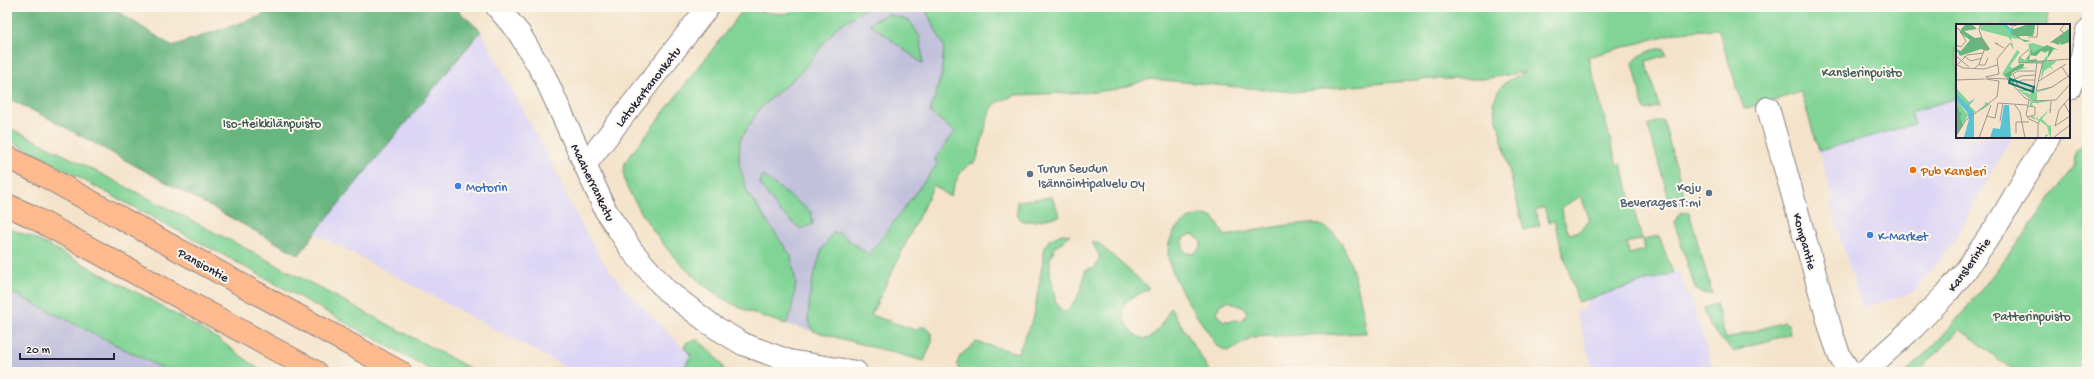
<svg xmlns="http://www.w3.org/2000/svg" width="2094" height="379" font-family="'Gochi Hand',sans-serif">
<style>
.built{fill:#dcd5f6}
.industrial{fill:#c2c1dc}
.green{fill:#81d496;stroke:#527b68;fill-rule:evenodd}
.forest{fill:#68b67f;stroke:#456c5d}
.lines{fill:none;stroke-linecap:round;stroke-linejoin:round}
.minor-casing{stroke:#8b8282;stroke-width:24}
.primary-casing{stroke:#8b8282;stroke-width:24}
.minor{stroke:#fff;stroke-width:22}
.primary{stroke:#fcba8e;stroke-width:22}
.food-dot{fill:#e8710a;stroke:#fbf7ec;stroke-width:1.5}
.service-dot{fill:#5c6f8a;stroke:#fbf7ec;stroke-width:1.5}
.shop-dot{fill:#3f7fe0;stroke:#fbf7ec;stroke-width:1.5}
.labels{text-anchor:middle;stroke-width:4;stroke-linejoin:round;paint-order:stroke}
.park-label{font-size:13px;fill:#3e5756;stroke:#fbf7ec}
.street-label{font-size:13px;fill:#22223b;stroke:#fbf7ec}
.service-label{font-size:13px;fill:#4e5e75;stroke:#fbf7ec;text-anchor:start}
.food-label{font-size:13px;fill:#c56008;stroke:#fbf7ec;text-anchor:start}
.shop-label{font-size:13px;fill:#366cbe;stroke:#fbf7ec;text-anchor:start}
.inset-river{fill:none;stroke:#59c3d4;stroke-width:2}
.inset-road{fill:none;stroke:#a09691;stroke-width:1}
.view{fill:#0f766e;fill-opacity:0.15;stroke:#0f766e;stroke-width:2}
.inset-edge{fill:none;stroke:#22223b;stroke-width:2}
</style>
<rect width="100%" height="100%" fill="#fbf7ec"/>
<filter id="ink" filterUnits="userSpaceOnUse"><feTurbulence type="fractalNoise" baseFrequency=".025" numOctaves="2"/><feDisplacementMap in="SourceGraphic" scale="8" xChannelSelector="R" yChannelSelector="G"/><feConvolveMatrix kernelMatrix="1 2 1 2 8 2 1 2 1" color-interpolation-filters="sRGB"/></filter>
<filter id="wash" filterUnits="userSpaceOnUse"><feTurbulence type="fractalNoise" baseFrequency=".012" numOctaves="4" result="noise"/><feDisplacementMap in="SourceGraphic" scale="16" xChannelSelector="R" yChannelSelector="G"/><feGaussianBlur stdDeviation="0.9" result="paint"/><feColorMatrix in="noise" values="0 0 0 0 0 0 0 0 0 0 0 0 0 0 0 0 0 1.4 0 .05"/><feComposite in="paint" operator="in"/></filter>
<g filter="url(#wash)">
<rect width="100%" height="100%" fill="#f4e3ca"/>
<g class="built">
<polygon points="481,31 548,156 577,216 603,262 625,289 691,356 681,372 575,372 315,233"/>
<polygon points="1957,98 1957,137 2011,137 1952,245 1914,292 1862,308 1830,204 1834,202 1819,151 1914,124 1911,112"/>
<polygon points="1678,271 1695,312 1714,372 1594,372 1576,312 1587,308 1586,300"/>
</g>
<g class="industrial">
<polygon points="868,7 924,7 952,63 981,109 934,185 911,229 859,343 786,324 791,313 791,256 747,192 739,163 740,140 759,109 802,71 838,27"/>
<polygon points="7,290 170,372 7,372"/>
</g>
<g class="green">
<path d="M 802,7 L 868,7 L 837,27 L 802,71 L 759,109 L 740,140 L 739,163 L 747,192 L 791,256 L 796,284 L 791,313 L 786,324 C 773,320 760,316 748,311 C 701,292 663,250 638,207 C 628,189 621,183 625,162 L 743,10 L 785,14 Z"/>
<path d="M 924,7 L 2050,7 L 2047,25 L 1957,25 L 1957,98 L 1911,112 L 1915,124 L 1819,151 L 1801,92 L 1744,109 L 1718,29 L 1679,32 L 1588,57 L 1617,165 L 1621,164 L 1642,239 L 1627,243 L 1629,254 L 1645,250 L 1643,239 L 1659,236 L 1673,273 L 1578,302 L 1554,221 L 1549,222 L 1544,207 L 1535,211 L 1540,225 L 1524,230 L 1493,103 C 1503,79 1504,84 1525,72 L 1483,79 L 1427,79 L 1293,92 L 1150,79 L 1117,89 L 1095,92 L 1015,95 L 994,104 L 990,111 L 976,162 C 960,166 955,183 950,197 L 934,185 L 871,315 L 915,330 L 920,327 L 926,327 L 932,333 L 932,342 L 924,361 L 813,331 L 808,319 L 811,285 L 822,249 L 833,233 L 839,233 L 869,255 L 938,163 L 934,160 L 955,132 L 930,112 L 941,77 L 944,46 ZM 1581,196 L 1590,220 L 1579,231 L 1569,234 L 1563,218 L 1562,207 Z"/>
<polygon points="888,14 910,21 920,37 923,64 869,23"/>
<path d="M 1664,48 L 1666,55 L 1646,61 L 1659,107 L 1644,110 L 1633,63 C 1641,52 1651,50 1664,48 Z"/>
<polygon points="1663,120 1686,202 1675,204 1669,199 1648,126 1650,124"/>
<polygon points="7,127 39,142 245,248 477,372 435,372 238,263 7,139"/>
<path d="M 2087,141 L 2087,372 L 2015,372 L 1960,329 L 1918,372 L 1906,372 C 1945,337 1977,296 2008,255 C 2031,225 2054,195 2075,164 L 2074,157 L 2076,151 Z"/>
<polygon points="762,175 811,212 813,224 801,229 780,212 760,184"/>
<polygon points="1052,197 1060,216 1036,221 1022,221 1017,214 1017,201"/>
<polygon points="1689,212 1712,293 1703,294 1696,290 1674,222 1680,213"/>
<path d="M 1205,215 L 1214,218 L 1225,236 C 1244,233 1302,220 1317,224 C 1324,226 1332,231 1337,237 C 1352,254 1364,310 1366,333 L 1252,337 L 1232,350 L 1227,351 L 1217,346 C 1201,321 1176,289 1169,261 C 1166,250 1170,237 1176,229 C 1184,219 1193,216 1205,215 ZM 1193,234 L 1201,241 L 1201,247 L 1193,254 L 1187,253 L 1183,249 L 1183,238 ZM 1228,301 L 1244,308 L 1247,313 L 1243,320 L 1223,321 L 1217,313 L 1219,305 Z"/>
<polygon points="7,228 32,237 149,299 218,339 263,372 170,372 7,290"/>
<path d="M 1062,234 L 1070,235 L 1055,248 L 1050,258 L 1050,272 L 1056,303 L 1063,313 C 1077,304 1084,286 1085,270 L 1095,268 L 1100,257 L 1092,242 L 1097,242 L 1149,288 C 1143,294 1131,295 1125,303 C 1117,314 1133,343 1149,338 L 1158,330 L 1171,308 L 1210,372 L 968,372 L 959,370 L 957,364 L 960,356 L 976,342 L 1018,353 L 1034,316 L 1045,247 L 1049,240 Z"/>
<path d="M 1716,304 L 1726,339 L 1785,322 L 1788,324 L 1790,334 L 1734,351 C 1723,341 1704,325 1704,308 Z"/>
<path d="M 698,340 C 709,350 720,358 725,372 L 681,372 L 691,356 L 684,347 L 687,342 Z"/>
</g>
<polygon class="forest" points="7,7 111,7 172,46 261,16 268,7 454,7 481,31 315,233 299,255 48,118 7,98"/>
</g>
<g filter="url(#ink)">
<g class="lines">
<defs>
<g id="minor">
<polyline points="497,7 519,33 544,75 606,211 633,252 666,290 713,326 743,344 789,361 856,372"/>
<polyline points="2069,89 2081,60 2087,31"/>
<polyline points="1768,108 1832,334 1840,357 1850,372"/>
<polyline points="585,165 708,7"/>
<polyline points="1864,372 1914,327 1947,293 1966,270 1999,222 2049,137"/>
</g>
<g id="primary">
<polyline points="7,157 41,174 400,372"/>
<polyline points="7,205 29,215 316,372"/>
</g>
</defs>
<use href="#minor" class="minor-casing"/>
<use href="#primary" class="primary-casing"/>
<use href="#minor" class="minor"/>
<use href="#primary" class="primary"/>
</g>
</g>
<circle class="food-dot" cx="1913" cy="170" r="4"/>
<g class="service-dot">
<circle cx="1030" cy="174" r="4"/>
<circle cx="1709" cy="193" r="4"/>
</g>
<g class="shop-dot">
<circle cx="458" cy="186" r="4"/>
<circle cx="1870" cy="235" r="4"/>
</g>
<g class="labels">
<g class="park-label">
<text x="1862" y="76">Kanslerinpuisto</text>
<text x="272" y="127">Iso-Heikkilänpuisto</text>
<text x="2032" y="320">Patterinpuisto</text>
</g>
<g class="street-label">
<text transform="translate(647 86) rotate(-52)" y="5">Latokartanonkatu</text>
<text transform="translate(594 182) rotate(64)" y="5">Maaherrankatu</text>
<text transform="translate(1806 241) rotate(74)" y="5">Kompantie</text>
<text transform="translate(204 264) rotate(29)" y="5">Pansiontie</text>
<text transform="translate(1968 264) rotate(-54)" y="5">Kanslerintie</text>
</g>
<g class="service-label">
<text x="1038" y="172">Turun Seudun<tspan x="1038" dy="15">Isännöintipalvelu Oy</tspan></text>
<text x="1701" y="191" text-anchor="end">Koju<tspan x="1701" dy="15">Beverages T:mi</tspan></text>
</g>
<g class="food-label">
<text x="1921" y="175">Pub Kansleri</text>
</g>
<g class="shop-label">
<text x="466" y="191">Motorin</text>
<text x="1878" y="240">K-Market</text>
</g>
</g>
<g transform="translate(1956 24)">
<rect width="114" height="114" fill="#f4e3ca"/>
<path d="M 16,0 L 28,3 L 21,0 L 49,0 L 54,5 L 56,3 L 58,5 L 70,1 L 79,1 L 78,10 L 55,7 L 55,10 L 63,15 L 55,14 L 58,26 L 54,20 L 49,24 L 56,18 L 52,13 L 25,6 L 23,2 ZM 77,19 L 96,25 L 89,29 L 84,27 L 80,32 L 74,31 L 73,36 L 87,37 L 91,31 L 91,39 L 92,37 L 101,37 L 95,42 L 98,47 L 94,43 L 88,47 L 85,56 L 86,40 L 63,39 L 64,33 L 69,36 L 74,29 L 71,26 L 76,28 L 72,20 ZM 61,26 L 64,28 L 54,42 L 56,44 L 68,40 L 67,44 L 73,43 L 56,48 L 54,54 L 59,55 L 57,59 L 60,63 L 46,50 ZM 99,62 L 90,66 L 81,68 L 81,76 L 93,77 L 82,79 L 81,82 L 81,79 L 76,79 L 77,82 L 74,82 L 74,78 L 78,78 L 61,65 L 74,67 L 65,67 L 74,70 L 78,65 L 79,68 ZM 0,64 L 13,78 L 19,74 L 13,81 L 20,88 L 29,81 L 29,78 L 34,80 L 18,92 L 27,85 L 17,89 L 0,69 ZM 0,76 L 12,91 L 2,110 L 0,98 ZM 95,84 L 95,87 L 93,86 L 86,95 L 93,102 L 95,101 L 95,114 L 93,110 L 89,114 L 89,111 L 93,110 L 91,102 L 84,97 L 83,102 L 82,96 L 75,94 L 75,91 L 81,95 L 82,91 L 82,96 Z" fill="#81d496"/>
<path d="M 0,0 L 14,0 L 18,2 L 21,5 L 8,7 L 19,14 L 26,13 L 34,25 L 31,27 L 25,25 L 4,32 L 0,25 L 5,27 L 14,16 L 4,9 L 5,5 L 9,1 ZM 70,1 L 79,1 L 77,12 L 63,12 L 65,15 L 75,17 L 69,18 L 55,10 L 56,6 ZM 114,4 L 114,18 L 105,21 L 104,18 L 103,21 L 95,18 ZM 72,20 L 77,29 L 91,21 L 103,26 L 98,25 L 91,35 L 93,26 L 89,28 L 86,26 L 80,32 L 74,31 L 73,36 L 81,35 L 80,38 L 74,38 L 71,35 L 75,29 ZM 64,40 L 68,40 L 67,44 L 72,45 L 65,44 L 57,48 L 54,54 L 60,57 L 57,59 L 48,51 ZM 1,82 L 3,88 L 6,89 L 4,93 L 7,101 L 0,112 Z" fill="#68b67f"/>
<path d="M 0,69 L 11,81 L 19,75 L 12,82 L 18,88 L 18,114 L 8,113 L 13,95 L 11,88 L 0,76 ZM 48,81 L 53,81 L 55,114 L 34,114 L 37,104 L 44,105 Z" fill="#59c3d4"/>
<path class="inset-river" d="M 48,0 L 55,6 L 55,10"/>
<path class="inset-road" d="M 51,0 L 57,2 L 64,0M 0,4 L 3,5 L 10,17 L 5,23 L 0,21M 72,13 L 81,13 L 82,0M 94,19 L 108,9 L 104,6 L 109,0M 42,20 L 39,19 L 48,24M 73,25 L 63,34 L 63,39 L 87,37M 0,32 L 13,43M 8,32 L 15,37 L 26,34M 87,37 L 114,35M 0,40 L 7,44 L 28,45 L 41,41M 2,40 L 11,31 L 27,29M 23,41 L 29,41 L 32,34M 106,43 L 114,55M 19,44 L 23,40 L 29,24 L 23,5 L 25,0M 29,53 L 43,50 L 41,35 L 54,19M 30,54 L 51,55 L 69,74 L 76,77 L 100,76 L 114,60M 59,55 L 65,52 L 79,51M 0,56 L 29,55M 83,57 L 110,40M 60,59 L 66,56 L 79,56M 62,62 L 71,67 L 78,64 L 81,38M 62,62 L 57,50 L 62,47 L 79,47M 80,67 L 96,63 L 114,51M 80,67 L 87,37M 73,76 L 70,91 L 73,95 L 82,99 L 82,114M 108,79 L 114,90M 59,81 L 64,88 L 69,114M 94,89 L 95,77M 30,92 L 39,94 L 42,79 L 71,81M 71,93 L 79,91 L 79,83 L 71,82M 44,97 L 47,79M 99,102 L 103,86 L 114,73M 99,102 L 114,92M 60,109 L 60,98 L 73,98M 0,112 L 10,96 L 41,73 L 43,57 L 30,55M 23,114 L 35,81M 97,114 L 114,101"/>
<path class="view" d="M 54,55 L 78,63 L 77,68 L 53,59 Z"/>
<rect width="114" height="114" class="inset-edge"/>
</g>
<rect width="2094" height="379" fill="none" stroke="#fbf7ec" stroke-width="24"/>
<path d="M20 353v6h94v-6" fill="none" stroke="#22223b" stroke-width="2"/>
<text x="26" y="353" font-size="12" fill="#22223b" stroke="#fbf7ec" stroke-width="3" paint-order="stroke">20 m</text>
</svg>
